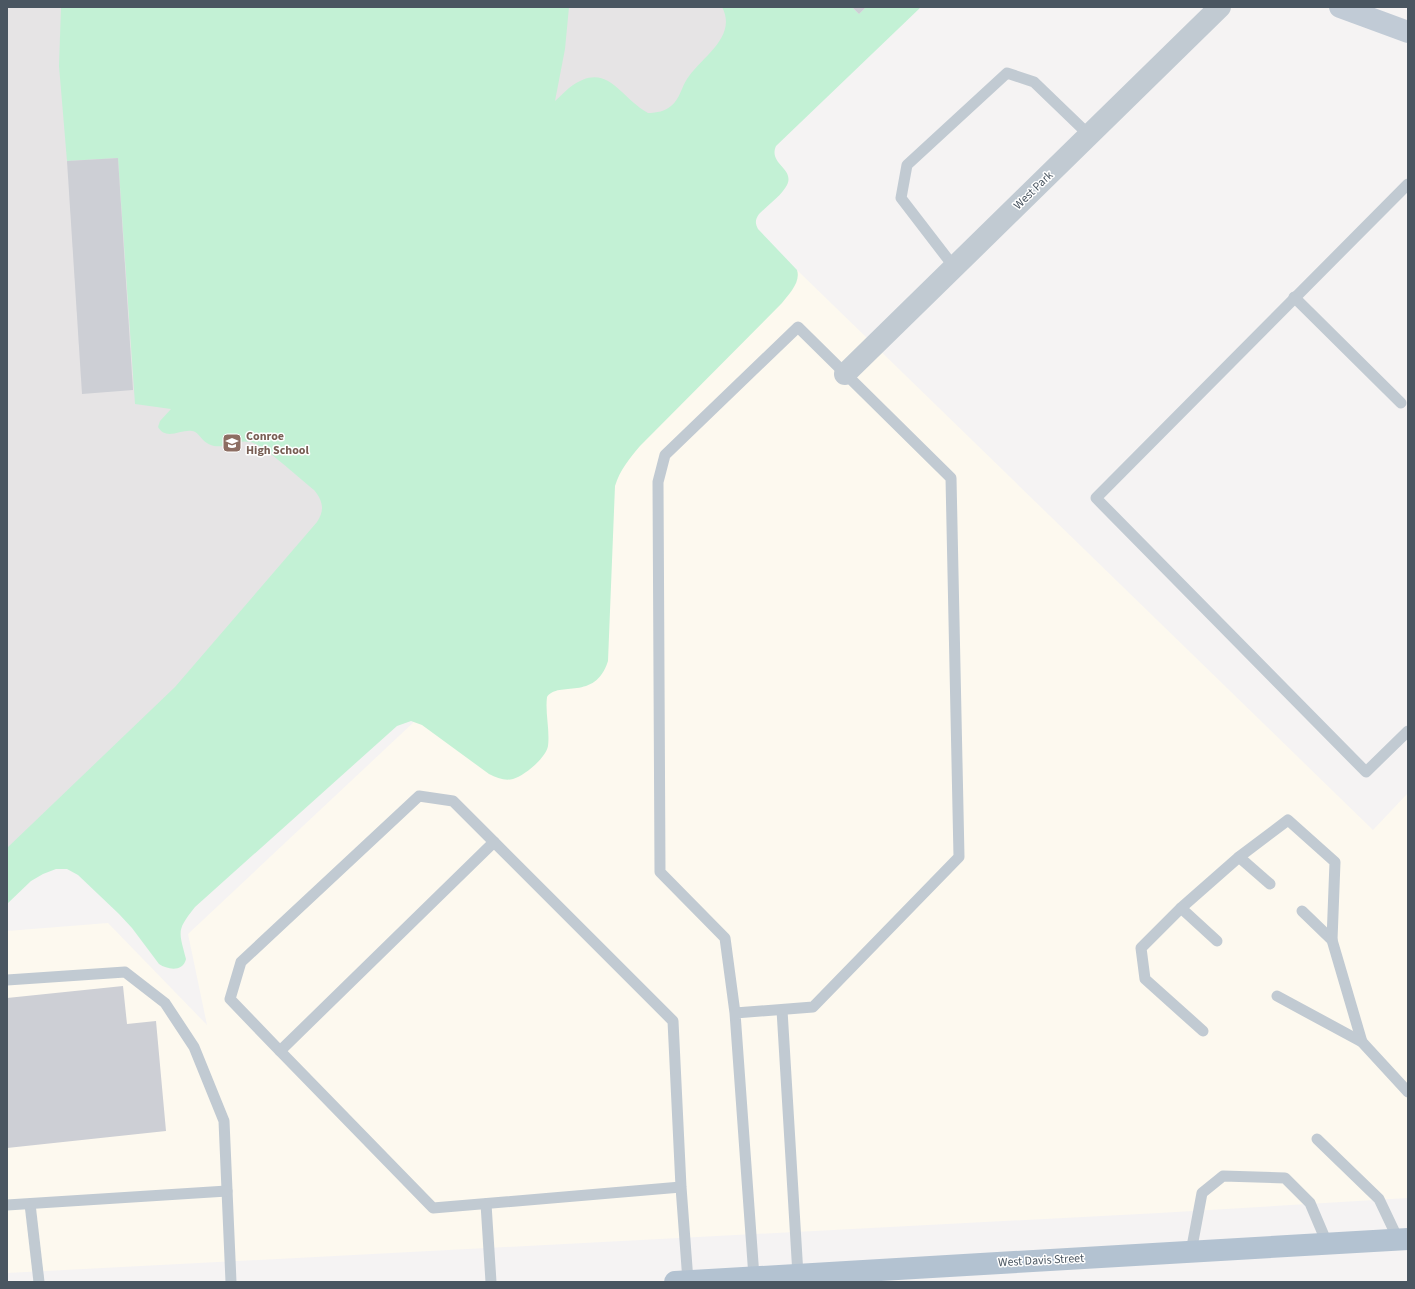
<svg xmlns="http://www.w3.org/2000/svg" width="1415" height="1289" font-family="'Source Sans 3',sans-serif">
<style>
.commercial{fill:#fdf9ef}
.education{fill:#e6e4e5}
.green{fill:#c3f1d5}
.building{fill:#cdcfd5}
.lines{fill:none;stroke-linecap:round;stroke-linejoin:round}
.lane{stroke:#c1cad2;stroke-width:11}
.street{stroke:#c1cad2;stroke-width:22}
.secondary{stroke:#c1cbd6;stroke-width:22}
.primary{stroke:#b3c2d1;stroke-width:22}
.labels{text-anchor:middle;stroke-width:3;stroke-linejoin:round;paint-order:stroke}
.street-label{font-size:12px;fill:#4a5661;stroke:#fff}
.education-label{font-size:12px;font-weight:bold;fill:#785e54;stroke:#fff;text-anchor:start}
</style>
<rect width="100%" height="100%" fill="#f5f3f3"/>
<polygon class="commercial" points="797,270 1373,830 1408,793 1408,1198 1159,1213 7,1273 7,931 108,923 207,1025 188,934 432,705 615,430"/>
<polygon class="education" points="7,7 906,7 7,879"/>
<path class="green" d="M 61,7 L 569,7 L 565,49 L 555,101 C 560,97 564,92 569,88 C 607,59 618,96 648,113 C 657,113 665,111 671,106 C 680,99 681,88 687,79 C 701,57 738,37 722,7 L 852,7 L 859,14 L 866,7 L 921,7 L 776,146 C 768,164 795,168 787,185 C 782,195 767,206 759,214 C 755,220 755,223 758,229 L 797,270 C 801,282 789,294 782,303 L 640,446 C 629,459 620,470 615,486 L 608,661 C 595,702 559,680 547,697 C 545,713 550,730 548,746 C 546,758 524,776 513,779 C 505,781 497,778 489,774 L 422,725 L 411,721 L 397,726 L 195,907 C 176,931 179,931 186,959 C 183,972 168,970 159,964 L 132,928 L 119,914 L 78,875 L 67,869 L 56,869 L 43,874 L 31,881 L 7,904 L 7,848 L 175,687 L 317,522 C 325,510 323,501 314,490 C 301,480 263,444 250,442 C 238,439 227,448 214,446 C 201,443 200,432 192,431 C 181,429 166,441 158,427 L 160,421 L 171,409 L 135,404 L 118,158 L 67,161 L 59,66 Z"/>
<g class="building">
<polygon points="852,7 866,7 859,14"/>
<polygon points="118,158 133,390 82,394 67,161"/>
<polygon points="123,986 127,1024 156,1021 166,1131 7,1148 7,998"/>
</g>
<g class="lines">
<g class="lane">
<polyline points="1408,184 1096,498 1366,772 1408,731"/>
<polyline points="954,267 901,198 907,165 1007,73 1034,82 1089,135"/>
<polyline points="1294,297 1401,403"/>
<polyline points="1239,857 1270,884"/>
<polyline points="1181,908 1217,941"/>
<polyline points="1302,911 1332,940 1362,1042"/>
<polyline points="7,980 125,972 165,1003 194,1047 224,1121 231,1282"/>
<polyline points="1277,996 1362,1042 1408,1092"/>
<polyline points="782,1010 798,1275"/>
<polyline points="735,1013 813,1007 959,857 951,478 798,327 665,455 658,482 660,872 725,938 735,1013 754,1277"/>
<polyline points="1203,1031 1145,979 1141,948 1181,908 1239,857 1288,820 1335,862 1332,940"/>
<polyline points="280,1051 230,999 241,962 419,796 453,801 494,842"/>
<polyline points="1317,1139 1379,1199 1398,1239"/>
<polyline points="681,1187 433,1208 280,1051 494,842 673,1021 681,1187 688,1281"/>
<polyline points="30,1204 39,1282"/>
<polyline points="486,1204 491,1282"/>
<polyline points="7,1205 227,1191"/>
<polyline points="1191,1252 1202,1193 1223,1176 1285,1178 1310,1203 1327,1243"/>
</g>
<polyline class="street" points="845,374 1220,7"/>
<polyline class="secondary" points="1340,7 1408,32"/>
<polyline class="primary" points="675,1282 1408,1239"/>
</g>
<defs>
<symbol id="school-square" viewBox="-11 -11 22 22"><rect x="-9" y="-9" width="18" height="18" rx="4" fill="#8d6e63" stroke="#fff"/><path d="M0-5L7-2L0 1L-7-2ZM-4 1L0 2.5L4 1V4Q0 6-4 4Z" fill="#fff"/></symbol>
</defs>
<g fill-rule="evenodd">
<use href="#school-square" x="221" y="432" width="22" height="22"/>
</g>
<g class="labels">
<g class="street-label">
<text transform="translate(1033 190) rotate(-44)" y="4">West Park</text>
<text transform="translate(1041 1260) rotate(-3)" y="4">West Davis Street</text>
</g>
<g class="education-label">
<text x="246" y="440">Conroe<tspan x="246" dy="14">High School</tspan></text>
</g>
</g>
<rect width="1415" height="1289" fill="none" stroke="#4a5661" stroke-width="16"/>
</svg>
